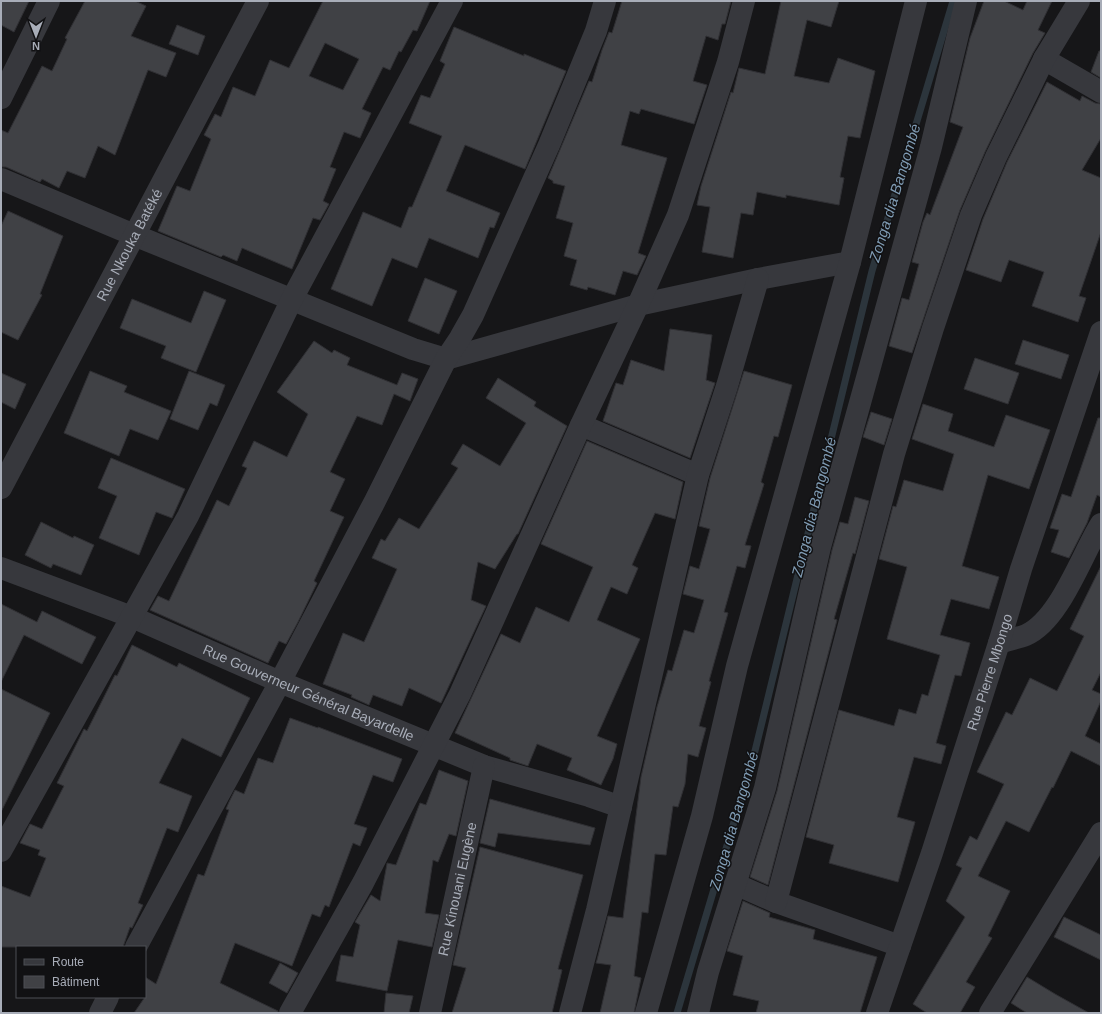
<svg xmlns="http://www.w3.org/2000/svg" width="1102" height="1014" font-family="Helvetica,sans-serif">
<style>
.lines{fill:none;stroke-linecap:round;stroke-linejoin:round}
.stream{stroke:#2c353c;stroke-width:7}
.building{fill:#404145;stroke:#303034;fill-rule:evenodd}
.minor{stroke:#37383d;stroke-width:22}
.labels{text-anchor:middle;stroke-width:3;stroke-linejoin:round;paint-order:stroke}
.street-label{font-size:14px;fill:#a8adb8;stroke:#111113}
.water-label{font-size:15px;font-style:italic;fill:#7f9bb3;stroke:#111113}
</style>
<rect width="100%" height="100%" fill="#161618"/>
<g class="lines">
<polyline class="stream" points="677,1013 754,755 872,271 953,1"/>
</g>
<g class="building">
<polygon points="1,1 29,1 14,32 1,25"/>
<polygon points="85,1 135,1 146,6 131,36 176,53 166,77 148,70 115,155 98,146 85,178 67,171 59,188 42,179 40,182 6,167 1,167 1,130 8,133 42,66 52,71 67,39 65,38"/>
<path d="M 323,1 L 430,1 L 417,31 L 413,30 L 401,52 L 399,51 L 390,70 L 383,67 L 362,109 L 371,113 L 360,138 L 344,132 L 330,167 L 336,169 L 323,201 L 329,204 L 320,220 L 313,218 L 292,269 L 242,248 L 237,261 L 223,255 L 221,257 L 158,231 L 177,186 L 190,191 L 211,139 L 204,135 L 215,114 L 221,117 L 233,87 L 255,96 L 270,60 L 289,68 ZM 325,43 L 359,59 L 343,90 L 309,76 Z"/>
<polygon points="622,1 731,1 725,24 722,24 718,40 706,36 693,81 707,85 694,124 641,109 639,114 630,111 621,145 667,158 638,253 646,256 637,275 623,271 615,295 588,287 587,290 570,285 577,260 564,256 573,223 556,218 565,186 553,183 553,181 548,178 589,81 592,82 602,50 609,32 612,33"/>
<polygon points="781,1 839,1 831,27 807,20 794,76 829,83 838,58 875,71 860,138 848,136 840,177 844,178 839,205 786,195 786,198 757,192 753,215 741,213 733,258 702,252 710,207 697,205 701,186 731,92 733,93 739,68 765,74"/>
<polygon points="984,1 1004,1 1023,10 1027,1 1052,1 1038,30 1045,33 1033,53 985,152 960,210 912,353 889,346 902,298 909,300 919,264 912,262 923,222 927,213 930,215 963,127 950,122 970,38"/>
<polygon points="177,25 205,36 198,55 169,44"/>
<polygon points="454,27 524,56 524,54 566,71 525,169 465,145 446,191 500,213 494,228 490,227 478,258 429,238 417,268 392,258 372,306 331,289 363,212 401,228 409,207 412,207 442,136 409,123 421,95 430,98 445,64 440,61"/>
<polygon points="1099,51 1101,51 1101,78 1091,72"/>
<polygon points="1047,82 1080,101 1082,96 1095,103 1101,104 1101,138 1082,170 1101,178 1101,232 1079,296 1086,298 1078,322 1032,306 1044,272 1009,260 1001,282 966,270 983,219 1007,162"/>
<polygon points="8,211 63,236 40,294 42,295 18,340 1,332 1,226"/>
<polygon points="425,278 457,291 439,334 408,321"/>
<polygon points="204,291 226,300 196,372 161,358 166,346 120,328 132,299 191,323"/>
<polygon points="670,329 712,335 706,380 715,383 690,458 603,421 616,383 623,385 631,360 664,371"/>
<polygon points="1023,340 1069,355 1061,379 1015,364"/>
<polygon points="314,341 332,353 334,350 350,358 347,365 397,385 402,373 418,379 410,401 394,394 382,425 357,416 330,472 345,479 330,511 344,517 314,581 317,583 298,622 286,644 279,641 268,663 150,610 158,596 169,601 217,500 229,506 247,468 242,466 254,441 287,457 308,414 277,392"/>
<polygon points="975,358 1019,373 1008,404 964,389"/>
<polygon points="90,371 127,386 124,392 171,411 158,440 130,429 119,456 64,433"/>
<polygon points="189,371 225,385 217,406 210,403 198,430 170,419"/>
<polygon points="744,371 792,385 778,437 774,436 761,482 764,484 745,545 751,546 745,568 737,566 724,612 728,613 709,681 711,682 699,726 706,728 698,757 688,754 685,784 678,807 673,806 666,855 655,854 648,913 642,912 634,976 641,978 634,1013 600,1013 611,965 596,963 597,960 608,916 623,918 641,777 657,707 668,670 672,671 684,630 694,633 704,600 683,594 690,566 699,569 710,529 699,526 710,478"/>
<polygon points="1,373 26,384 15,409 1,402"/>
<polygon points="498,378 536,402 534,406 567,426 518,534 517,534 495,569 478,562 471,600 486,606 441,703 409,688 402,706 373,695 369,705 351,697 352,695 323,684 343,633 364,642 397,569 372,558 381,539 385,541 399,518 419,529 458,468 451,464 463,444 500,466 526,423 486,398"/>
<polygon points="923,404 953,414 948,431 994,447 1006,415 1050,430 1029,489 988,475 962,566 999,577 989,609 951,599 940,635 970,643 961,676 955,675 936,743 946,746 941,764 914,757 897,817 915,822 898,882 829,863 834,845 806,837 839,710 894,726 899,709 916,714 922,694 928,696 940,655 887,639 907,567 879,559 893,506 896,507 904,480 943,491 954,454 912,439"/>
<polygon points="871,412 892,419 884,445 863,437"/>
<polygon points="1098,418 1101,418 1101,497 1097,495 1087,523 1069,558 1051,552 1059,530 1050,528 1062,494 1071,497"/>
<polygon points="587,441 683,482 675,519 655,513 632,565 638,568 627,594 611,587 597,620 640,639 597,736 617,744 613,759 601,785 567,770 572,758 537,744 528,766 510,760 510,758 455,733 501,634 520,643 536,607 569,622 593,567 541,544"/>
<polygon points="111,458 185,489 172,518 156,512 139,555 99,538 117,496 98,488"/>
<polygon points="855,497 869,501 855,554 853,553 834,619 837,620 768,885 750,877 777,791 832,550 840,522 848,524"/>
<polygon points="41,522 73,538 74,536 94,545 81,575 53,564 51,568 25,555"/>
<polygon points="1101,566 1101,672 1092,690 1101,694 1101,701 1085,736 1101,744 1101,766 1071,751 1053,788 1052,787 1029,832 1006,821 978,876 1010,891 988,936 992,938 966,982 975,987 960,1013 927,1013 913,1004 965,917 946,901 962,868 956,865 970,836 977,840 1004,784 977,772 1006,712 1012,715 1030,678 1057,691 1084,636 1070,629"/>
<polygon points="1,604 37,622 42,611 96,637 82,664 24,635 1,682"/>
<polygon points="132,645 177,667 179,663 250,698 221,757 182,738 159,783 192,796 178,832 167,828 138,903 143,905 132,928 130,927 123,947 1,947 1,886 30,897 46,858 38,855 40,850 20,843 30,824 42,829 64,786 57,783 84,729 87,731 115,675 117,676"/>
<polygon points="1,689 50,713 1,812"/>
<polygon points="290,718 318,728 318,727 402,759 393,782 373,775 354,824 367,828 360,846 353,843 329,907 325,905 320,917 312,914 292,966 235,943 220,983 278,1011 278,1013 134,1013 145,997 145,977 156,984 198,874 204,876 229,810 226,809 229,802 235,790 244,794 258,758 273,763"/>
<polygon points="439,770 468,781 456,836 449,834 438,862 433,860 425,913 439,915 432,947 398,940 387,991 336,981 341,955 353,957 360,925 355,922 371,895 380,901 387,864 387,863 396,865 420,803 426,805"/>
<polygon points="490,799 595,828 590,845 498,833 495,847 480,843"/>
<polygon points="480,847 583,875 558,969 562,970 552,1013 452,1013 466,968 453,965"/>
<polygon points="743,901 770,913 769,917 815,930 813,939 877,957 860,1013 756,1013 759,1001 733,995 743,956 727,951"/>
<polygon points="1064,917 1101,935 1101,960 1054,937"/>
<polygon points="280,963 298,973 287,993 269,983"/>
<polygon points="1027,977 1055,994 1089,1013 1027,1013 1011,1003"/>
<polygon points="386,993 413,996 409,1013 384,1013"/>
</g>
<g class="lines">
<g class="minor">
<polyline points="1044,59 1101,92"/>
<polyline points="1,98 49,1"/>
<polyline points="1,179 134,235 413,349 446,359 638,305 758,279 850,262"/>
<polyline points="581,425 698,475"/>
<path id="s1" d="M 1,488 L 258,1"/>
<path id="s2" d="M 1,568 L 132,617 L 280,682 L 484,766 L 589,796 L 621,807"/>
<path d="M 999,643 C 1008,640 1018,638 1026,635 C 1060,620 1082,554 1101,524"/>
<polyline points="1,851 188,516 292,299 452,1"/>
<polyline points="735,884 776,902 900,946"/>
<polyline points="776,902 894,454 933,328 971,215 996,157 1044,59 1079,1"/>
<polyline points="136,947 280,682 375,501 446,359 460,338 473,315 549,145 596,31 605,1"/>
<polyline points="100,1013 108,997"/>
<polyline points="290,1013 363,883 460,694 581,425 638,305 678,215 728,62 744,1"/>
<path id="s3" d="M 430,1013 L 484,766"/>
<polyline points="570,1013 597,910 698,475 727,386 758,279"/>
<polyline points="646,1013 702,816 737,666 850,262 916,1"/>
<polyline points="698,1013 708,972 765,788 820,547 931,147 966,1"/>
<path id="s4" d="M 877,1013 L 932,853 L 999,643 L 1021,569 L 1101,332"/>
<polyline points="990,1013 1101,833"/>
</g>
</g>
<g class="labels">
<g class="street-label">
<text dy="5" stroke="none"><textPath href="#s1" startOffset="275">Rue Nkouka Batéké</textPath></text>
<text dy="5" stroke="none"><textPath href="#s4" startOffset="359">Rue Pierre Mbongo</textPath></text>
<text dy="5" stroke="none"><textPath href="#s2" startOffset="332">Rue Gouverneur Général Bayardelle</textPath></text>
<text dy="5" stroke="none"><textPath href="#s3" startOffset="127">Rue Kinouani Eugène</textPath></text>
</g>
<g class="water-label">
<text transform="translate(895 193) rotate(-73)" y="5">Zonga dia Bangombé</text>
<text transform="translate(814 507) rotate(-76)" y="5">Zonga dia Bangombé</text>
<text transform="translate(734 821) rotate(-74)" y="5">Zonga dia Bangombé</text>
</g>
</g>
<rect width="1102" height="1014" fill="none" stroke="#a8adb8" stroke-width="4"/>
<rect x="16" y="946" width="130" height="52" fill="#111113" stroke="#4d4f55"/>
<rect x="24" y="959" width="20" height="6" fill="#37383d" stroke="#4d4f55"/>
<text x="52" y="966" font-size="12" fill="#a8adb8">Route</text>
<rect x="24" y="976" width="20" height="12" fill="#404145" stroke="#4d4f55"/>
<text x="52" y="986" font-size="12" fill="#a8adb8">Bâtiment</text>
<g transform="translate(36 36) rotate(180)" stroke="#111113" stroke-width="3" paint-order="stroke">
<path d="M0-3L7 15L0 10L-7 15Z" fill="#a8adb8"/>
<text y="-6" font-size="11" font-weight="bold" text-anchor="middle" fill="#a8adb8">N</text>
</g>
</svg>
